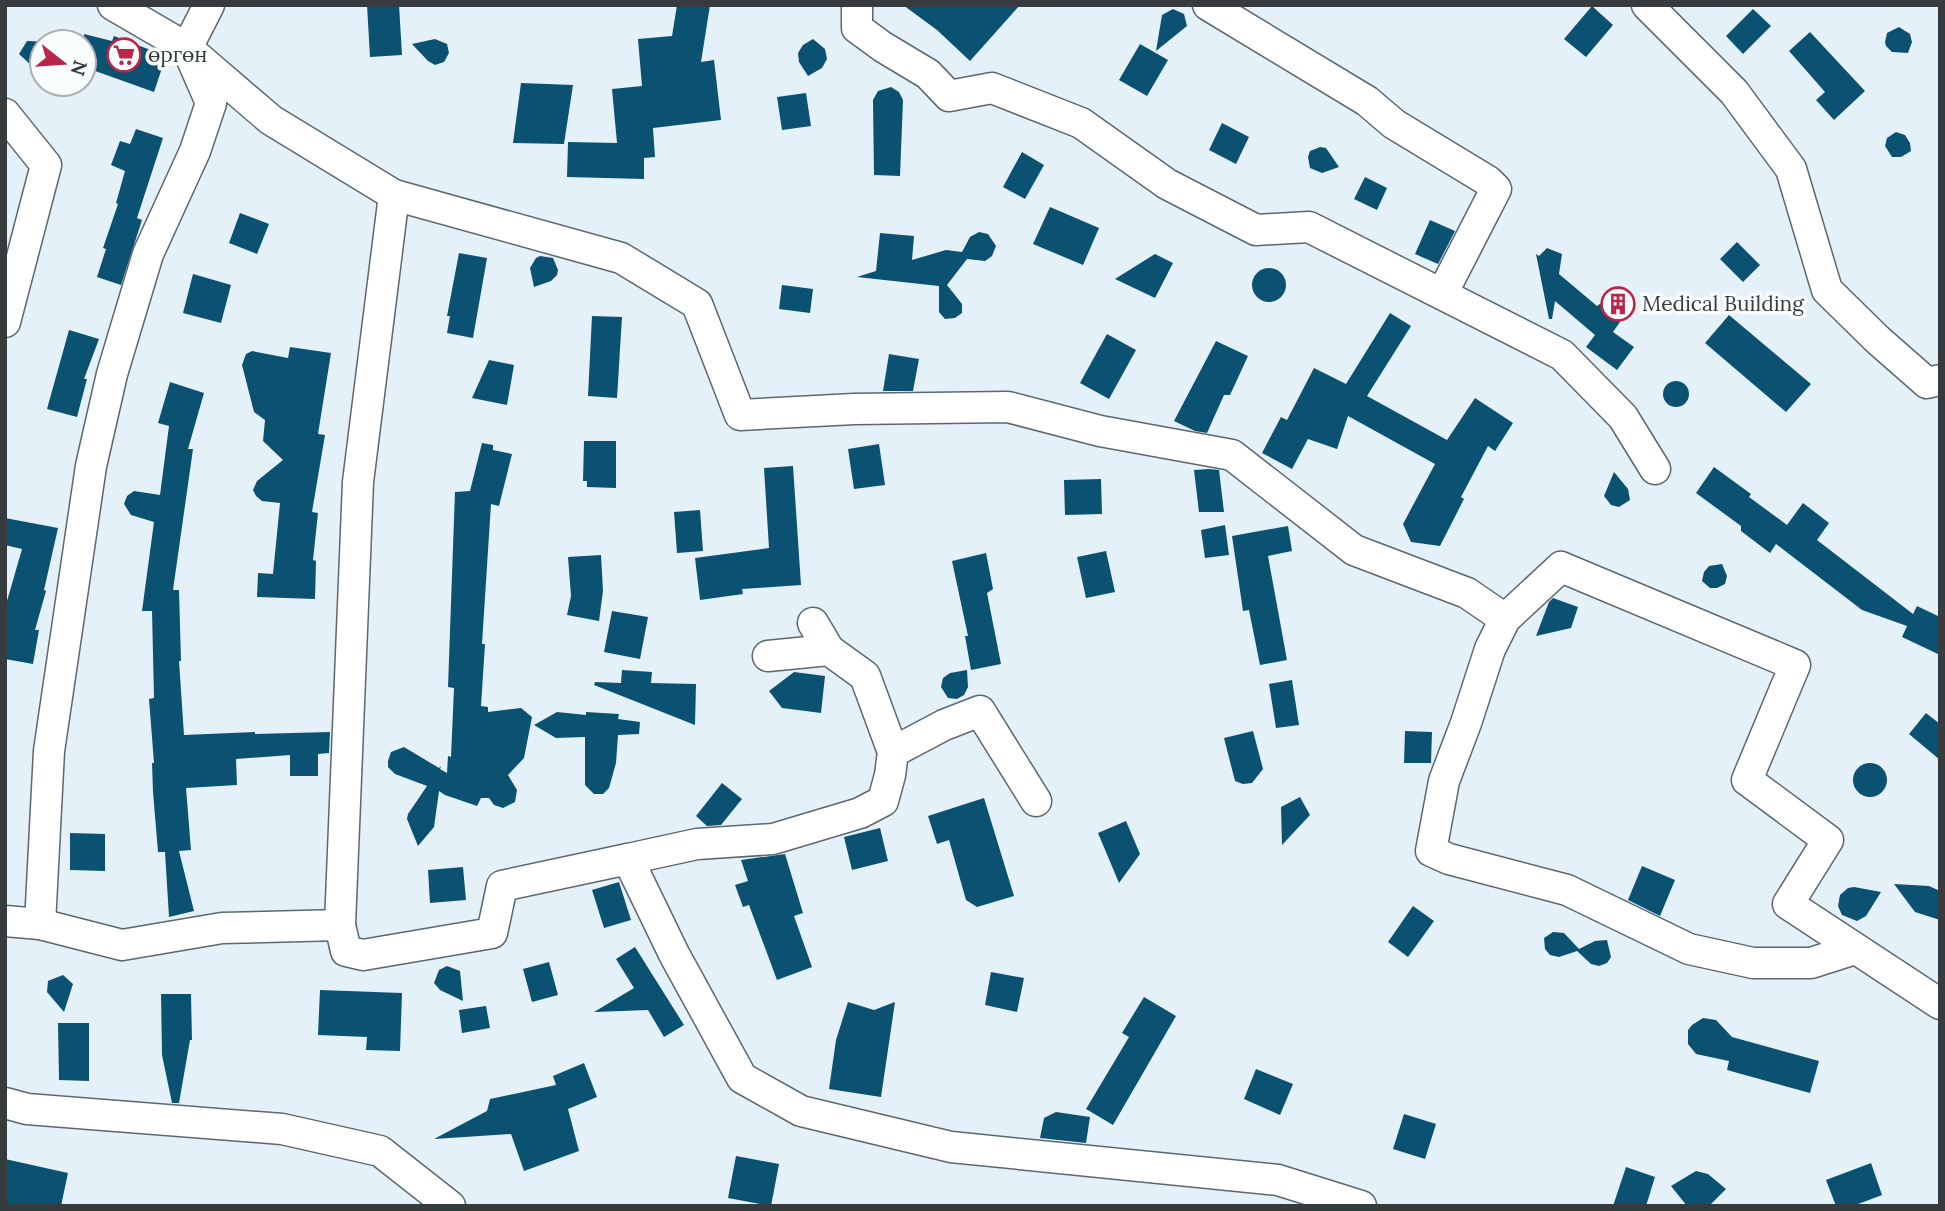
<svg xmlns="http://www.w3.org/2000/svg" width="1945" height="1211" font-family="Lora,serif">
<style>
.building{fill:#0b5171}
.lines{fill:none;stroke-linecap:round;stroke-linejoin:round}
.minor-casing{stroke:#5c676e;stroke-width:33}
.minor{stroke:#fff;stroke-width:30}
.labels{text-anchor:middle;stroke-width:7;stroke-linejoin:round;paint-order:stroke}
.poi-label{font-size:21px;fill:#363b3e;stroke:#fafdfe;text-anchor:start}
</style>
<rect width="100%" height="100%" fill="#e5f1f9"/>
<g class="building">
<polygon points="367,5 399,5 402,55 370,57"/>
<polygon points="677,5 710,5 701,62 714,60 721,120 653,128 655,157 644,158 644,179 567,177 568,142 617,143 612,89 642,86 638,39 672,36"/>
<polygon points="903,5 1020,5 970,61 937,30"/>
<polygon points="1592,6 1613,25 1586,57 1564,39"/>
<polygon points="1173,9 1184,14 1187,26 1156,51 1162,15"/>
<polygon points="1753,9 1771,26 1743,54 1726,36"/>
<polygon points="1899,27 1910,34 1912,42 1908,53 1892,52 1886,46 1885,42 1887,33"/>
<polygon points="1810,32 1865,91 1834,120 1816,100 1825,92 1789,51"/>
<polygon points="84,34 112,41 114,36 166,56 154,92 84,67"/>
<polygon points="435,39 447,44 449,53 444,62 435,65 428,61 412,44"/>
<polygon points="813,39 825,49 827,59 822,68 808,76 799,62 798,53 803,45"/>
<polygon points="27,41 53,42 42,42 42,61 32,66 19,54"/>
<polygon points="1140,44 1168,60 1147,96 1119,80"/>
<polygon points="521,83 573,85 564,144 513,143"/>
<polygon points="891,87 899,92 903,100 900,176 874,175 873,100 878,91"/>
<polygon points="806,93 811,126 782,130 777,97"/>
<polygon points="1222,123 1249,137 1236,164 1209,150"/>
<polygon points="136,129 163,138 137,218 142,220 121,285 97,277 106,249 103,248 118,204 116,203 125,171 111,165 120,141 130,144"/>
<polygon points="1896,132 1905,135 1910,143 1911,151 1901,157 1892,157 1885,146 1887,138"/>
<polygon points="1320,147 1326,148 1339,167 1322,173 1310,168 1308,157 1310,151"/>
<polygon points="1022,152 1044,165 1025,199 1003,187"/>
<polygon points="1365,177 1387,188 1377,210 1354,199"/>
<polygon points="1050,207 1099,228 1083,265 1033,244"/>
<polygon points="240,213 269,224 257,254 229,243"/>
<polygon points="1430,220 1455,231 1438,264 1415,254"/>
<polygon points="979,232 988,234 996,246 992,256 985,261 967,259 947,285 962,304 962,313 955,318 945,319 939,312 939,286 857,277 876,271 880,233 914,236 912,260 946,250 962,252 970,237"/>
<polygon points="1737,242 1760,265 1743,282 1720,259"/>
<polygon points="1547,248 1562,254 1559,274 1597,306 1618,291 1625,293 1628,297 1631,303 1629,309 1613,332 1634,347 1617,370 1586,347 1595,335 1555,301 1552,319 1549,319 1536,254 1539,256"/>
<polygon points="459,253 487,258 473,338 447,333 450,316 447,316"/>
<polygon points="1155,254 1173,263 1155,298 1115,279"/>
<polygon points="540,256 553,258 558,270 557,275 551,281 534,287 530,268 536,258"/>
<circle cx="1269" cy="285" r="17"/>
<polygon points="193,274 231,285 221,323 183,313"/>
<polygon points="782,285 813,289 810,313 779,309"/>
<polygon points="1390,313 1411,326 1367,396 1447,440 1475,398 1513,423 1495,451 1488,446 1461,497 1464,499 1440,546 1411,542 1403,524 1435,464 1348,416 1337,449 1308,439 1292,469 1262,453 1281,417 1287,420 1314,368 1346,384"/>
<polygon points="1729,315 1811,384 1786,412 1705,343"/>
<polygon points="592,316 622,317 617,398 588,396"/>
<polygon points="69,330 99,339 84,379 87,379 77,417 47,409"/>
<polygon points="1107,334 1136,350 1109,399 1080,383"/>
<polygon points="1216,341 1248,356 1230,395 1224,395 1207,433 1195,431 1174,421"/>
<polygon points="290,347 331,353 318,434 325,435 312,512 318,513 313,560 316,561 315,599 257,597 258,573 273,574 280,503 262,501 256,496 253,490 257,481 283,460 263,441 265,420 254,412 242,365 246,354 252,351 288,358"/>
<polygon points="889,354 919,359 913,391 883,391"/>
<polygon points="489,360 514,365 507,405 472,398"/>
<circle cx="1676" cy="394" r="13"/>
<polygon points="170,382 204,393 188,449 193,449 173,590 179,590 181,661 179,661 184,735 255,732 255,734 330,732 329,753 318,754 318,776 290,776 290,755 236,759 237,785 186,788 191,850 179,851 194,911 169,917 165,852 158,852 153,792 152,763 154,763 149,699 154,698 152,611 142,611 154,522 131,515 124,504 127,496 134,491 160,495 169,426 158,423"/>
<polygon points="584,441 616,441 616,488 587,487 587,481 583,481"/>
<polygon points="482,443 493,445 493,450 512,454 499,506 491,504 482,644 485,644 481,706 488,707 488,712 521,708 532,717 524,758 508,775 517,790 515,802 503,808 494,805 489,798 481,798 477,806 445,795 439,791 434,827 418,846 407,819 408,814 427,786 395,774 388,767 388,761 391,752 404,747 439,768 441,766 440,769 447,773 448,756 451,757 454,688 448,687 455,492 470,491"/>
<polygon points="879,444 885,485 854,489 848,449"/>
<polygon points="793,466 801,585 742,589 743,594 700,600 695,558 769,548 764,468"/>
<polygon points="1714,467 1751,494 1749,497 1787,525 1803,503 1829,523 1817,540 1913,614 1917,606 1940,617 1940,655 1902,637 1907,626 1862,610 1776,544 1770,553 1741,531 1741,526 1696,493"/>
<polygon points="1209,469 1219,470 1224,512 1199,512 1194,470"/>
<polygon points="1614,472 1628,489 1630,500 1619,507 1611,505 1604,496"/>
<polygon points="1101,479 1102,514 1065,515 1064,480"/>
<polygon points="700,510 703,551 677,553 674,512"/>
<polygon points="5,518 58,528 44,590 46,591 35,630 39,630 33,664 5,659 5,608 22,549 5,545"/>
<polygon points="1225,525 1229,555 1205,558 1201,530"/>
<polygon points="1288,526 1292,551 1268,556 1287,660 1260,665 1249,610 1243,611 1232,536"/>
<polygon points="1106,551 1115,592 1086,598 1077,557"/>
<polygon points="986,553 993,589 987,593 1001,664 971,670 965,636 968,636 952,561"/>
<polygon points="601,555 603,591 599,621 567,615 571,596 568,557"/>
<polygon points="1722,564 1727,576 1725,584 1717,588 1710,588 1702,581 1704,572 1709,566"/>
<polygon points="1553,598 1578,607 1571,628 1536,636 1549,602"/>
<polygon points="612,611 648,617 640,659 604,652"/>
<polygon points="622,670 652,672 651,683 696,684 695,725 594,685 595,682 621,683"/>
<polygon points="967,670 968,687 964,695 957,699 948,698 941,687 943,678 950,673"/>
<polygon points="794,672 825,676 821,713 782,708 769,691"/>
<polygon points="1292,680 1299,725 1276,728 1269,684"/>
<polygon points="557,712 586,715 586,712 619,714 618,719 640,722 639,734 618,735 616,763 609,788 603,794 594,794 585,785 585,737 556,738 534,725"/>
<polygon points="1926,713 1940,724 1940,760 1909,734"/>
<polygon points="1253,731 1263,769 1252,783 1243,784 1235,781 1224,738"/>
<polygon points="1405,731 1432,732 1431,763 1404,763"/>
<circle cx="1870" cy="780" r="17"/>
<polygon points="722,783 742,799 721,825 707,826 696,816"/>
<polygon points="1300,797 1310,815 1282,845 1281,807"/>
<polygon points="984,798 1014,896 977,907 966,900 949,840 937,844 928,816"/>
<polygon points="1126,821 1140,854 1119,883 1098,833"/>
<polygon points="880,828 888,861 852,870 844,837"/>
<polygon points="70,833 105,834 105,871 70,870"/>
<polygon points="785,854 803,913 794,916 812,967 777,980 749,905 743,907 735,885 748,881 741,860"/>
<polygon points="1642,866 1675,880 1660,916 1628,900"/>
<polygon points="463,867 466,900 430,903 428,870"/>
<polygon points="619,882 631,920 604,928 592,890"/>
<polygon points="1894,884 1929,886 1940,891 1940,920 1915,912"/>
<polygon points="1854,887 1881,892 1866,916 1857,921 1842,915 1838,906 1840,895 1848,888"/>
<polygon points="1413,906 1434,921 1408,957 1388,942"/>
<polygon points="1553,932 1564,933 1579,949 1595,941 1607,940 1611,957 1607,963 1599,966 1591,964 1577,951 1559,957 1550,955 1545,949 1544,938"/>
<polygon points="635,947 684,1025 664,1037 648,1010 594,1012 634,988 616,959"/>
<polygon points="549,962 558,995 532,1002 523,969"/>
<polygon points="447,966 460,971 463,1001 440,990 434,983 439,970"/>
<polygon points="991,972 1024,978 1017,1012 985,1005"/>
<polygon points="63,975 73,984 64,1012 47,992 48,981"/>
<polygon points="320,990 402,993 400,1051 366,1050 367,1037 318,1035"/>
<polygon points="161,994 191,994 192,1040 190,1040 179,1103 172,1103 162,1055"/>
<polygon points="1144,997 1176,1016 1113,1125 1086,1109 1129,1037 1122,1033"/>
<polygon points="848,1002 874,1010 895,1002 881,1097 829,1089 836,1040"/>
<polygon points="486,1006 490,1028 462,1033 459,1010"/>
<polygon points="1703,1018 1716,1020 1732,1037 1819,1061 1810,1093 1727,1070 1729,1061 1696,1054 1688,1044 1688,1030 1692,1025"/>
<polygon points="58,1023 89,1023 89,1081 59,1080"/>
<polygon points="584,1063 597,1097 568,1109 579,1151 524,1171 511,1134 434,1139 487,1111 490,1099 556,1085 553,1076"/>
<polygon points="1256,1069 1293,1084 1280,1115 1244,1099"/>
<polygon points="1056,1112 1090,1117 1086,1143 1040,1138 1044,1118"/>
<polygon points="1404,1114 1436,1124 1425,1159 1393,1149"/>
<polygon points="736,1156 779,1164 771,1206 728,1198"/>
<polygon points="5,1159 68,1173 61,1206 5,1206"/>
<polygon points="1871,1163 1882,1195 1853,1206 1836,1206 1826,1180"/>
<polygon points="1626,1167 1655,1177 1646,1206 1613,1206"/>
<polygon points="1696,1171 1708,1174 1726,1189 1709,1206 1687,1206 1671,1186"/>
</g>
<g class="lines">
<defs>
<g id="minor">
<polyline points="113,5 187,48 271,120 394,195 621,258 697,304 740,415 854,409 1008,407 1100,431 1232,455 1354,550 1467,593 1505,619 1561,567 1795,665 1747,780 1828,840 1788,904 1940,1004"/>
<polyline points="857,5 857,28 883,47 928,74 949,96 992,88 1081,123 1167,184 1256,230 1309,227 1562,355 1623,417 1655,469"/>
<polyline points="1208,5 1367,101 1394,124 1488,181 1496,189 1442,294"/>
<polyline points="1647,5 1734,92 1791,169 1827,290 1878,340 1927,383 1940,380"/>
<polyline points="5,114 46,165 5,322"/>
<polyline points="1505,619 1490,649 1466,723 1444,781 1431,851 1449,859 1567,890 1689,949 1753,963 1811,963 1855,949"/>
<polyline points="768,656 829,650"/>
<polyline points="893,752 944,725 980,711 1036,801"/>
<polyline points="628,859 697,844 773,839 860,813 883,801 890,775 893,752 865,676 829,650 813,623"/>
<polyline points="5,921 40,924 49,751 91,466 112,374 148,254 195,151 211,103 187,48 209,5"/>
<polyline points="40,924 122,945 222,928 340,925 358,482 394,195"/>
<polyline points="340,925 346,951 363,955 492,933 502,886 628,859 674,954 742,1078 801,1111 951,1147 1278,1180 1361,1206"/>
<polyline points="5,1103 27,1109 282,1129 380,1151 450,1206"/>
</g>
</defs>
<use href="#minor" class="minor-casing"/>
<use href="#minor" class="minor"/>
</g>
<defs>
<symbol id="supermarket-ring" viewBox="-11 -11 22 22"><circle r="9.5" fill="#fafdfe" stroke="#b82747" stroke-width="1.5"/><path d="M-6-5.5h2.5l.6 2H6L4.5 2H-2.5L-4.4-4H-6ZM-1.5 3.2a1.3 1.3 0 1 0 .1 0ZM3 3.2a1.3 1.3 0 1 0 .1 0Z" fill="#b82747"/></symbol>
<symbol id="building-ring" viewBox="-11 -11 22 22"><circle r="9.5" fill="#fafdfe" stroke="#b82747" stroke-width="1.5"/><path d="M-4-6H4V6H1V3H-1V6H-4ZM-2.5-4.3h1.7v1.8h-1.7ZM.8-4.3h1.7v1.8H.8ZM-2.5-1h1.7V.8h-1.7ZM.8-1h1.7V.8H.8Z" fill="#b82747"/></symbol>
</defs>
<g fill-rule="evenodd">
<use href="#supermarket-ring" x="105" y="36" width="38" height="38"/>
<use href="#building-ring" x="1599" y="285" width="38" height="38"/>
</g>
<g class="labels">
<g class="poi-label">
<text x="148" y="62">өргөн</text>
<text x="1642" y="311">Medical Building</text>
</g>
</g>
<rect width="1945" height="1211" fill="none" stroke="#363b3e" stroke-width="14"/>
<g transform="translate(63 63) rotate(107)"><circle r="33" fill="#fafdfe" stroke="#acafb1" stroke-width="2"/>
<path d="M0-5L12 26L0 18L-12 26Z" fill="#b82747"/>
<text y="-10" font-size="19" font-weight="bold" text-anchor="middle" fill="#363b3e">N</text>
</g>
</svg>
